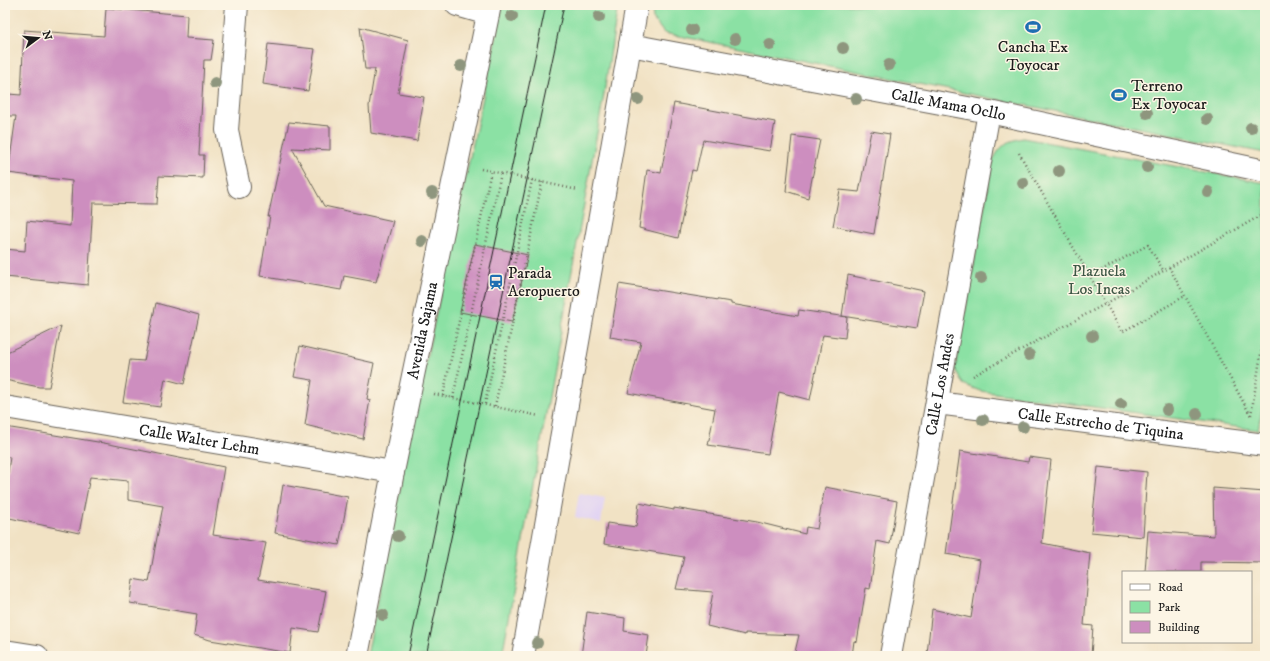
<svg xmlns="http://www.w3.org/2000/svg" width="1270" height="661" font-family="'IM FELL DW Pica',serif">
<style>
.built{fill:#e2d4f3}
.green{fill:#8be1a4;stroke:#547e60}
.building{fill:#cd8ebf}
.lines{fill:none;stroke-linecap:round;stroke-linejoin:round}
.minor-casing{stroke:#676157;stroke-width:24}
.path{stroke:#676157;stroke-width:2.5;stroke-dasharray:1 3;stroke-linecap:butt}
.minor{stroke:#fff;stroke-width:22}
.tram{stroke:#1c1c1c;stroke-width:1}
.tree{fill:#8e967e}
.labels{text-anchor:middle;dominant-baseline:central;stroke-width:3;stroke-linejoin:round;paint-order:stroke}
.poi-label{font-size:16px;fill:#1c1c1c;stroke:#fcf5e5;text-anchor:start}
.street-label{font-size:16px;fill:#1c1c1c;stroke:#fcf5e5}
.park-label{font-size:16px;fill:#3d5745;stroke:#fcf5e5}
</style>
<rect width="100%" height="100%" fill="#fcf5e5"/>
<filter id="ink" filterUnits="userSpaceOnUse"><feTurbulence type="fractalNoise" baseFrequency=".025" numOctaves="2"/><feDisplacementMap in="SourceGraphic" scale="8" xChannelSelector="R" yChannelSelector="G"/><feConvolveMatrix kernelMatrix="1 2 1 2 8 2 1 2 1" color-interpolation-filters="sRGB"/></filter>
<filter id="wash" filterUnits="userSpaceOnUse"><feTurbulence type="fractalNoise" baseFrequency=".012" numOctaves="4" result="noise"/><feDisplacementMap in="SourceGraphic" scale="16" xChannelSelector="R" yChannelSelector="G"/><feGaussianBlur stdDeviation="0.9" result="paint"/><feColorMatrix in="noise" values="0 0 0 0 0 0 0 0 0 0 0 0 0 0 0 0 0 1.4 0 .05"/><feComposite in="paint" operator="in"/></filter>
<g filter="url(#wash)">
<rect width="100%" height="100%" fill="#f1e2c4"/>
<!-- built -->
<path class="built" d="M579,493L605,498L601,523L575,517Z"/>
<!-- green -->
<path class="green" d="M503,5H618L603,100L502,656H367L417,402Z
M652,5H1265V153L664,33L653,19Z
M1023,138L1265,183V393L1258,430L980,391L963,384L955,369L993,160C1002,144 1006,142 1023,138Z"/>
<g id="blocks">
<!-- building -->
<path class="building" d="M106,8L187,15L186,38L214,40L211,60H204L199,155H204L203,178L159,176L157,204L93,203L88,285L5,277V249L25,251L27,221L70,226L72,181L8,173L16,116H8V94L21,95L24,30L104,36Z
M360,27L408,40L398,93L424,97L417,141L371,133L369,106L375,69H365Z
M268,44L315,49L308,91L263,84Z
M674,103L775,122L770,151L703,140L696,171L692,170L678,238L639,228L647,170L661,173Z
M289,122L330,126V150L292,148L324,206L393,221L376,282L344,276L341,290L260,276L270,216L268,217Z
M871,131L890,134L874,234L833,226L840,190L859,192Z
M792,136L820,140L808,198L786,191Z
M475,244L528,255L512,322L460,312Z
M848,275L924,291L917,328L842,316Z
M619,284L731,302V304L798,316L799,310L847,317L845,338L823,335L810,400L779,392L768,454L708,445L715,409L628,393L641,342L610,337Z
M156,303L199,315L184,384L165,379L160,407L123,402L130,360L144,361Z
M61,326L49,387H39L5,380V353Z
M300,346L374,363L367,399L370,400L363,439L305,425L312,380L294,377Z
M5,427L104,443L224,467L213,535L266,543L258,580L326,591L318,632L293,628L290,653L210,640L194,635L197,614L130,603L133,579L149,582L155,548L163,506L128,500V481L90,477L79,533L5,517V493L10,457H5Z
M960,451L1028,462L1029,457L1051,460L1042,543L1090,553L1084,625L1093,626L1091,656H938L927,654L932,609L971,618L980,560L946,554Z
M1098,467L1147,472L1143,537L1091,532Z
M283,485L348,497L339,545L275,533Z
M825,487L897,501L890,544L877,541L870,589L866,588L857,642L854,641L852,656H794L799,635L745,633V635L707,626L713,592L676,589L684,557L604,544L607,523L636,527L639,503L674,510V508L757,522L805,534L806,527L817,529Z
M1213,488L1265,492V563L1201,562V572H1145L1148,531L1214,536Z
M587,612L625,618L624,631L649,635L646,656H581Z"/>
</g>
</g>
<g filter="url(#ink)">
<use href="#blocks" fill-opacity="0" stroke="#676157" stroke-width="1"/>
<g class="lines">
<defs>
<g id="minor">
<path d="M237,5L227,130L239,187"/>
<path d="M457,5L488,14"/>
<path id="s1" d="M630,45L989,112L1265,171"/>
<path id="s2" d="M937,403L1265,445"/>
<path id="s3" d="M5,407L393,472"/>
<path d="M5,651L37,656"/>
<path id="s4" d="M357,656L393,472L490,5"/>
<path d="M523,656L637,5"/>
<path id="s5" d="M891,656L989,112"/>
</g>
</defs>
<!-- minor casing -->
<use href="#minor" class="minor-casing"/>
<!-- path -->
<path class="path" d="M1019,153L1122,332L1185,296
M481,169L578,190
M1169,267L1251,416
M1091,276L1148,245L1163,270
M973,376L1107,303L1265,213
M434,394L539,416
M443,396L491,171
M453,398L501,173
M485,404L532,180
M495,406L542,182
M1251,415L1265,329"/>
<!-- minor -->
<use href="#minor" class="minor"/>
<!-- tram -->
<path class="tram" d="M408,656L546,5
M426,656L564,5"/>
</g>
<!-- trees -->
<g class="tree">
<circle cx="512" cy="16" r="6"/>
<circle cx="599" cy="17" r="6"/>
<circle cx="692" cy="30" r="6"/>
<circle cx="735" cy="39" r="6"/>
<circle cx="770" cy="45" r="6"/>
<circle cx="843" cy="48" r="6"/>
<circle cx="889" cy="65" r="6"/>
<circle cx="461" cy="66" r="6"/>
<circle cx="215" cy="83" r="6"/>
<circle cx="638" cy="99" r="6"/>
<circle cx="856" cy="99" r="6"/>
<circle cx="1147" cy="113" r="6"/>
<circle cx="1207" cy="119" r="6"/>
<circle cx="1251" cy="128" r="6"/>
<circle cx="1147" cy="167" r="6"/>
<circle cx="1059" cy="171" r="6"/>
<circle cx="1023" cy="183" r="6"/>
<circle cx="1208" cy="192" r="6"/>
<circle cx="432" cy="193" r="6"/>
<circle cx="422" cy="241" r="6"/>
<circle cx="981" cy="278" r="6"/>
<circle cx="1092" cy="336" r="6"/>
<circle cx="1029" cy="355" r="6"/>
<circle cx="1121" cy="404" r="6"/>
<circle cx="1167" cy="410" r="6"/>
<circle cx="1197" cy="414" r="6"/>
<circle cx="983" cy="420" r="6"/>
<circle cx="1023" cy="427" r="6"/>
<circle cx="398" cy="536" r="6"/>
<circle cx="383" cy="615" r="6"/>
<circle cx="537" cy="643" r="6"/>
</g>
</g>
<!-- icons -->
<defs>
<symbol id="stadium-bare" viewBox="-9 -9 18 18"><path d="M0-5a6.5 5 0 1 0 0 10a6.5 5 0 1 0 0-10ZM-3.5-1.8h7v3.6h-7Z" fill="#1f6fb2" stroke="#fcf5e5" stroke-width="2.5" paint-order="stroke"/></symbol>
<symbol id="station-bare" viewBox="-9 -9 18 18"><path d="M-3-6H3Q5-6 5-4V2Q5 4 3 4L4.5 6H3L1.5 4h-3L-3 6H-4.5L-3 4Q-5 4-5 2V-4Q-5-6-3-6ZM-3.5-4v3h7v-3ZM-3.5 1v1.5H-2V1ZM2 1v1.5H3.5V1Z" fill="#1f6fb2" stroke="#fcf5e5" stroke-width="2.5" paint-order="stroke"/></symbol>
</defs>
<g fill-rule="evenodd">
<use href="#stadium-bare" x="1022" y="16" width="22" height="22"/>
<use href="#stadium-bare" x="1108" y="84" width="22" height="22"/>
<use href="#station-bare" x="485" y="271" width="22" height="22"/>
</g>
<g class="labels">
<!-- poi labels -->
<g class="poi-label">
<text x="1033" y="47" text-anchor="middle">Cancha Ex<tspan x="1033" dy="18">Toyocar</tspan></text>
<text x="1131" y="86">Terreno<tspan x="1131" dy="18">Ex Toyocar</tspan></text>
<text x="508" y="273">Parada<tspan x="508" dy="18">Aeropuerto</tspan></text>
</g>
<!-- street labels -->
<g class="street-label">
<text stroke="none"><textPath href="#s1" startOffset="324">Calle Mama Ocllo</textPath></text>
<text stroke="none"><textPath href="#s4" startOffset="332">Avenida Sajama</textPath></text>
<text stroke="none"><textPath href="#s5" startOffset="276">Calle Los Andes</textPath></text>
<text stroke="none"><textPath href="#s2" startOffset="165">Calle Estrecho de Tiquina</textPath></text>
<text stroke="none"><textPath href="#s3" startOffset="197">Calle Walter Lehm</textPath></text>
</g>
<!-- park labels -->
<g class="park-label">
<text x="1099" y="271">Plazuela<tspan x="1099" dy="18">Los Incas</tspan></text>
</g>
</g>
<!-- margin -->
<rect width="1270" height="661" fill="none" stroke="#fcf5e5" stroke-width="20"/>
<!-- legend -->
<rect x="1122" y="571" width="130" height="72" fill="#fcf5e5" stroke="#a29e95"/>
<rect x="1130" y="584" width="20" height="6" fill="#ffffff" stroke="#a29e95"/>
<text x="1158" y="591" font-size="12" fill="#1c1c1c">Road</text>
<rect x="1130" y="601" width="20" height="12" fill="#8be1a4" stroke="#a29e95"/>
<text x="1158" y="611" font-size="12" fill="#1c1c1c">Park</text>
<rect x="1130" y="621" width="20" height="12" fill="#cd8ebf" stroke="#a29e95"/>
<text x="1158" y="631" font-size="12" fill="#1c1c1c">Building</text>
<!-- north arrow -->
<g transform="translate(38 38) rotate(74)" stroke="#fcf5e5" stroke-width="3" paint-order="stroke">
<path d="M0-3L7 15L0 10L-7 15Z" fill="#1c1c1c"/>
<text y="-6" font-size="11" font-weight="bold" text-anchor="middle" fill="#1c1c1c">N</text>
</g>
</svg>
